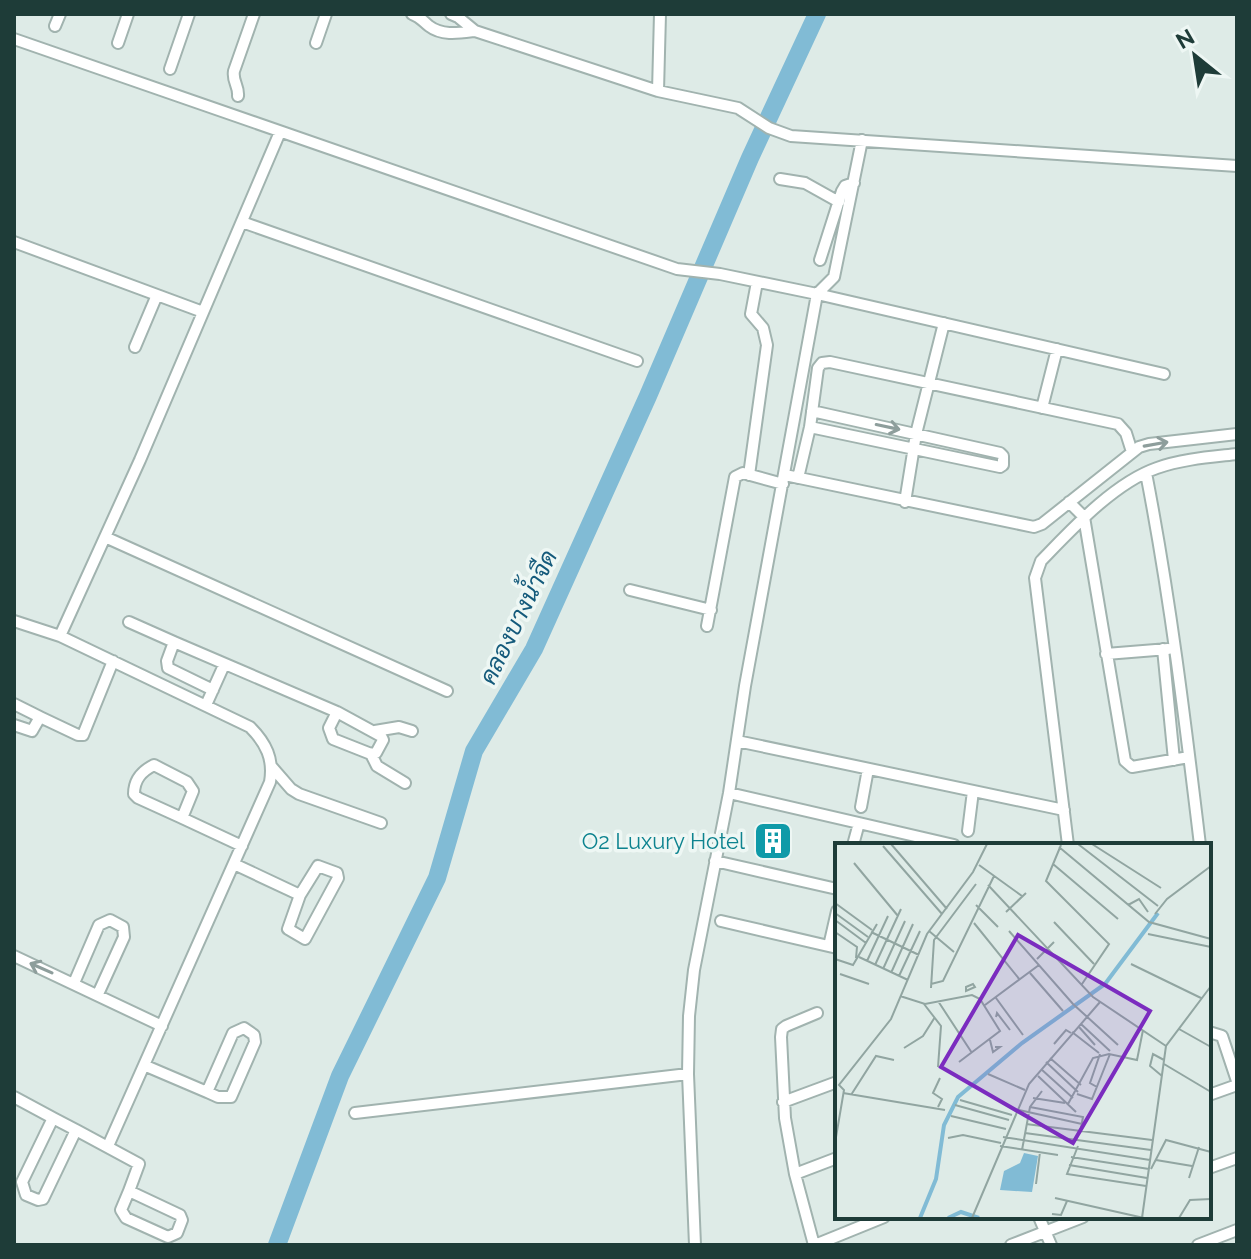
<svg xmlns="http://www.w3.org/2000/svg" width="1251" height="1259" font-family="Raleway,Sarabun,sans-serif">
<style>
.lines{fill:none;stroke-linecap:round;stroke-linejoin:round}
.river{stroke:#81bbd5;stroke-width:18}
.street-casing{stroke:#a1b3af;stroke-width:14}
.street{stroke:#fff;stroke-width:10}
.oneway{stroke:#8e9e9c}
.labels{text-anchor:middle;dominant-baseline:central;stroke-width:7;stroke-linejoin:round;paint-order:stroke}
.culture-label{font-size:22px;fill:#0d838f;stroke:#eef7f4;text-anchor:end}
.water-label{font-size:24px;font-style:italic;fill:#145a7b;stroke:#eef7f4}
.inset-river{fill:none;stroke:#81bbd5;stroke-width:4}
.inset-road{fill:none;stroke:#91a5a1;stroke-width:2}
.view{fill:#7b2cbf;fill-opacity:0.15;stroke:#7b2cbf;stroke-width:4}
.inset-edge{fill:none;stroke:#1e3c38;stroke-width:4}
</style>
<rect width="100%" height="100%" fill="#deebe7"/>
<g class="lines">
<!-- river -->
<path class="river" d="M277,1245L340,1076L437,878L474,751L534,649L648,396L750,158L817,14"/>
<defs>
<path id="street" d="M412,14C420,17 422,20 429,26C442,36 459,33 475,31
M451,14L458,17L475,31L658,91L738,108L769,128L791,136L1237,166
M55,26L60,14
M14,39L677,269L720,274L817,294L1164,374
M118,43L128,14
M316,43L326,14
M170,69L189,14
M658,91L660,14
M238,96C239,86 232,81 234,71L254,14
M780,179L805,183L839,202
M242,222L637,361
M14,242L203,312
M820,260L842,191L845,186L854,183
M135,347L157,295
M1042,408L1057,349
M810,427L1000,467L1003,465V456L1000,453L812,411
M1146,473C1170,596 1185,720 1200,845
M749,475L767,345L763,328L751,314L757,282
M785,475L1034,527L1042,524L1139,447L1149,444L1237,434
M798,478L810,427L818,368L822,363L830,362L1118,424L1126,433L1132,452
M905,502L916,434L944,323
M1069,502L1084,517L1125,761L1132,767L1189,757
M105,537L447,691
M630,590L711,610
M14,621L60,636L250,727C266,743 274,759 270,782L108,1146
M129,622L174,642
M707,626L735,477L743,473L783,484
M60,636L140,460L280,132
M1163,649L1174,760
M1106,654L1168,649
M213,690L168,668L167,661L174,642L337,712
M14,704L40,717L32,731L14,725
M206,705L224,665
M40,717L78,735H83L113,661
M375,731L399,727L412,731
M737,741L1064,810
M371,754L376,753L383,740L381,736L337,712L329,728L333,739L371,754L377,766L405,783
M154,765L187,782L193,791L182,818L138,798L134,794C134,779 142,771 154,765Z
M271,766L291,789L299,794L381,823
M729,793L954,845
M861,807L868,769
M182,818L242,846
M968,831L973,791
M853,845L859,823
M1068,845L1035,578L1041,561C1072,529 1114,483 1157,468C1182,459 1211,457 1237,454
M715,861L837,889
M234,864L300,895L288,929L305,939L338,878L337,873L318,866L300,895
M721,921L837,948
M829,946L837,911
M14,956L162,1026
M74,983L99,925L110,920L123,927L124,937L98,994
M244,1028L254,1035L255,1042L231,1097H218L207,1092L233,1033Z
M1209,1032L1222,1036L1237,1081
M146,1066L207,1092
M1209,1095L1237,1085
M14,1097L53,1118
M783,1102L837,1082
M355,1113L688,1074
M53,1118L76,1130L43,1199L38,1200L26,1195L22,1182Z
M76,1130L139,1164L129,1191
M1209,1168L1237,1158
M795,1174L837,1158
M129,1191L180,1215L182,1220L177,1233L168,1237L126,1218L121,1210Z
M1039,1217L1051,1245
M695,1245L688,1074L689,1016L694,970L729,793L745,686L817,294L834,277L862,140
M814,1245L795,1174L785,1118L781,1037L782,1029L786,1026L817,1013
M815,1245L884,1217
M1011,1245L1083,1217
M1198,1245L1237,1230"/>
</defs>
<!-- street casing -->
<use href="#street" class="street-casing"/>
<!-- street -->
<use href="#street" class="street"/>
</g>
<!-- one-way arrows -->
<defs><path id="oneway-shaft" d="M-6 0H5M1.5-3L5.5 0L1.5 3" fill="none" stroke-width="1.6" stroke-linecap="round" stroke-linejoin="round" transform="scale(2)"/></defs>
<g class="oneway">
<use href="#oneway-shaft" transform="translate(888 427) rotate(12)"/>
<use href="#oneway-shaft" transform="translate(1156 444) rotate(-10)"/>
<use href="#oneway-shaft" transform="translate(41 968) rotate(-156)"/>
</g>
<!-- icons -->
<defs>
<symbol id="building-square" viewBox="-11 -11 22 22"><rect x="-9" y="-9" width="18" height="18" rx="4" fill="#0f9aa8" stroke="#eef7f4"/><path d="M-4-6H4V6H1V3H-1V6H-4ZM-2.5-4.3h1.7v1.8h-1.7ZM.8-4.3h1.7v1.8H.8ZM-2.5-1h1.7V.8h-1.7ZM.8-1h1.7V.8H.8Z" fill="#fff"/></symbol>
</defs>
<g fill-rule="evenodd">
<use href="#building-square" x="751" y="819" width="44" height="44"/>
</g>
<g class="labels">
<!-- culture labels -->
<g class="culture-label">
<text x="745" y="841">O2 Luxury Hotel</text>
</g>
<!-- water labels -->
<g class="water-label">
<text transform="translate(518 617) rotate(-64)">คลองบางน้ำจืด</text>
</g>
</g>
<!-- overview -->
<g transform="translate(835 843)">
<rect width="376" height="376" fill="#deebe7"/>
<path d="M189,310L203,313L197,349L165,347L169,328L185,320Z" fill="#81bbd5"/>
<path class="inset-river" d="M85,375L101,336L109,282L123,254L187,200L270,141L323,70M113,375L126,369L144,375"/>
<path class="inset-road" d="M56,1L112,66M243,1L323,63M257,1L326,45M226,2L211,38L274,101L247,141M48,3L107,71M224,4L314,79L376,96M19,20L63,73M218,21L283,76M144,22L187,53M153,42L258,154L331,203M0,60L37,87M141,62L163,84M293,62L304,56L313,69M171,69L191,50M0,70L33,94M320,71L332,56L376,23M0,77L31,100M219,79L259,121M139,80L185,137M94,88L119,109M174,88L238,161L283,202M0,89L22,104L21,115M36,89L84,112M313,91L376,104M24,114L73,137M0,116L18,122L42,81M202,116L219,99M32,118L53,73M296,121L366,155M40,122L66,66M48,126L70,78M56,130L78,81M195,130L228,168M5,131L34,141M64,133L85,88M96,141L108,138L159,33M138,141L140,144L131,148V144ZM96,145L99,97L141,41M65,153L90,161L137,152L145,156L165,188L124,219M161,155L188,192M103,158L137,210M89,161L106,183L103,224M150,162L204,122M161,174L162,170L175,187M246,181L275,208M244,184L260,202M344,186L376,204M237,189L264,210M155,197L158,209L165,204H160M219,201L231,187L236,190M69,205L88,193L100,174M215,215L246,242M211,219L243,249M329,221L376,249M206,226L238,255M153,231L190,247M203,233L241,269M327,233L315,223L318,211L329,217M262,244L255,240L265,211M8,250L110,267M242,251L257,256L275,211M16,252L41,213L59,217M198,255L230,260M125,257L177,272M233,261L258,215L274,211L302,217L308,187M120,262L174,277M103,264L107,256L98,250L105,235M195,264L248,274L245,290M184,267L247,281M116,273L171,286M191,281L317,297M190,290L316,307M168,294L315,317M113,295L128,292L166,300M0,300L9,247L4,242L56,176L92,91L138,29L152,1M165,303L223,312M243,303L232,331L311,343M187,307L195,264L207,248M236,314L314,326M321,317L357,323M234,322L312,335M316,326L331,297L376,309M354,335L364,304M201,341L205,309M220,355L309,375M217,371L226,372L232,358M137,375L194,241L265,159M307,375L331,203L376,143M344,375L355,357L376,356"/>
<path class="view" d="M183,92L315,168L238,300L106,224Z"/>
<rect width="376" height="376" class="inset-edge"/>
</g>
<!-- border -->
<rect width="1251" height="1259" fill="none" stroke="#1e3c38" stroke-width="32"/>
<!-- north arrow -->
<g transform="translate(1195 56) rotate(330)" stroke="#eef7f4" stroke-width="6" paint-order="stroke">
<path d="M0-6L14 30L0 20L-14 30Z" fill="#1e3c38"/>
<text y="-12" font-size="22" font-weight="bold" text-anchor="middle" fill="#1e3c38">N</text>
</g>
</svg>
